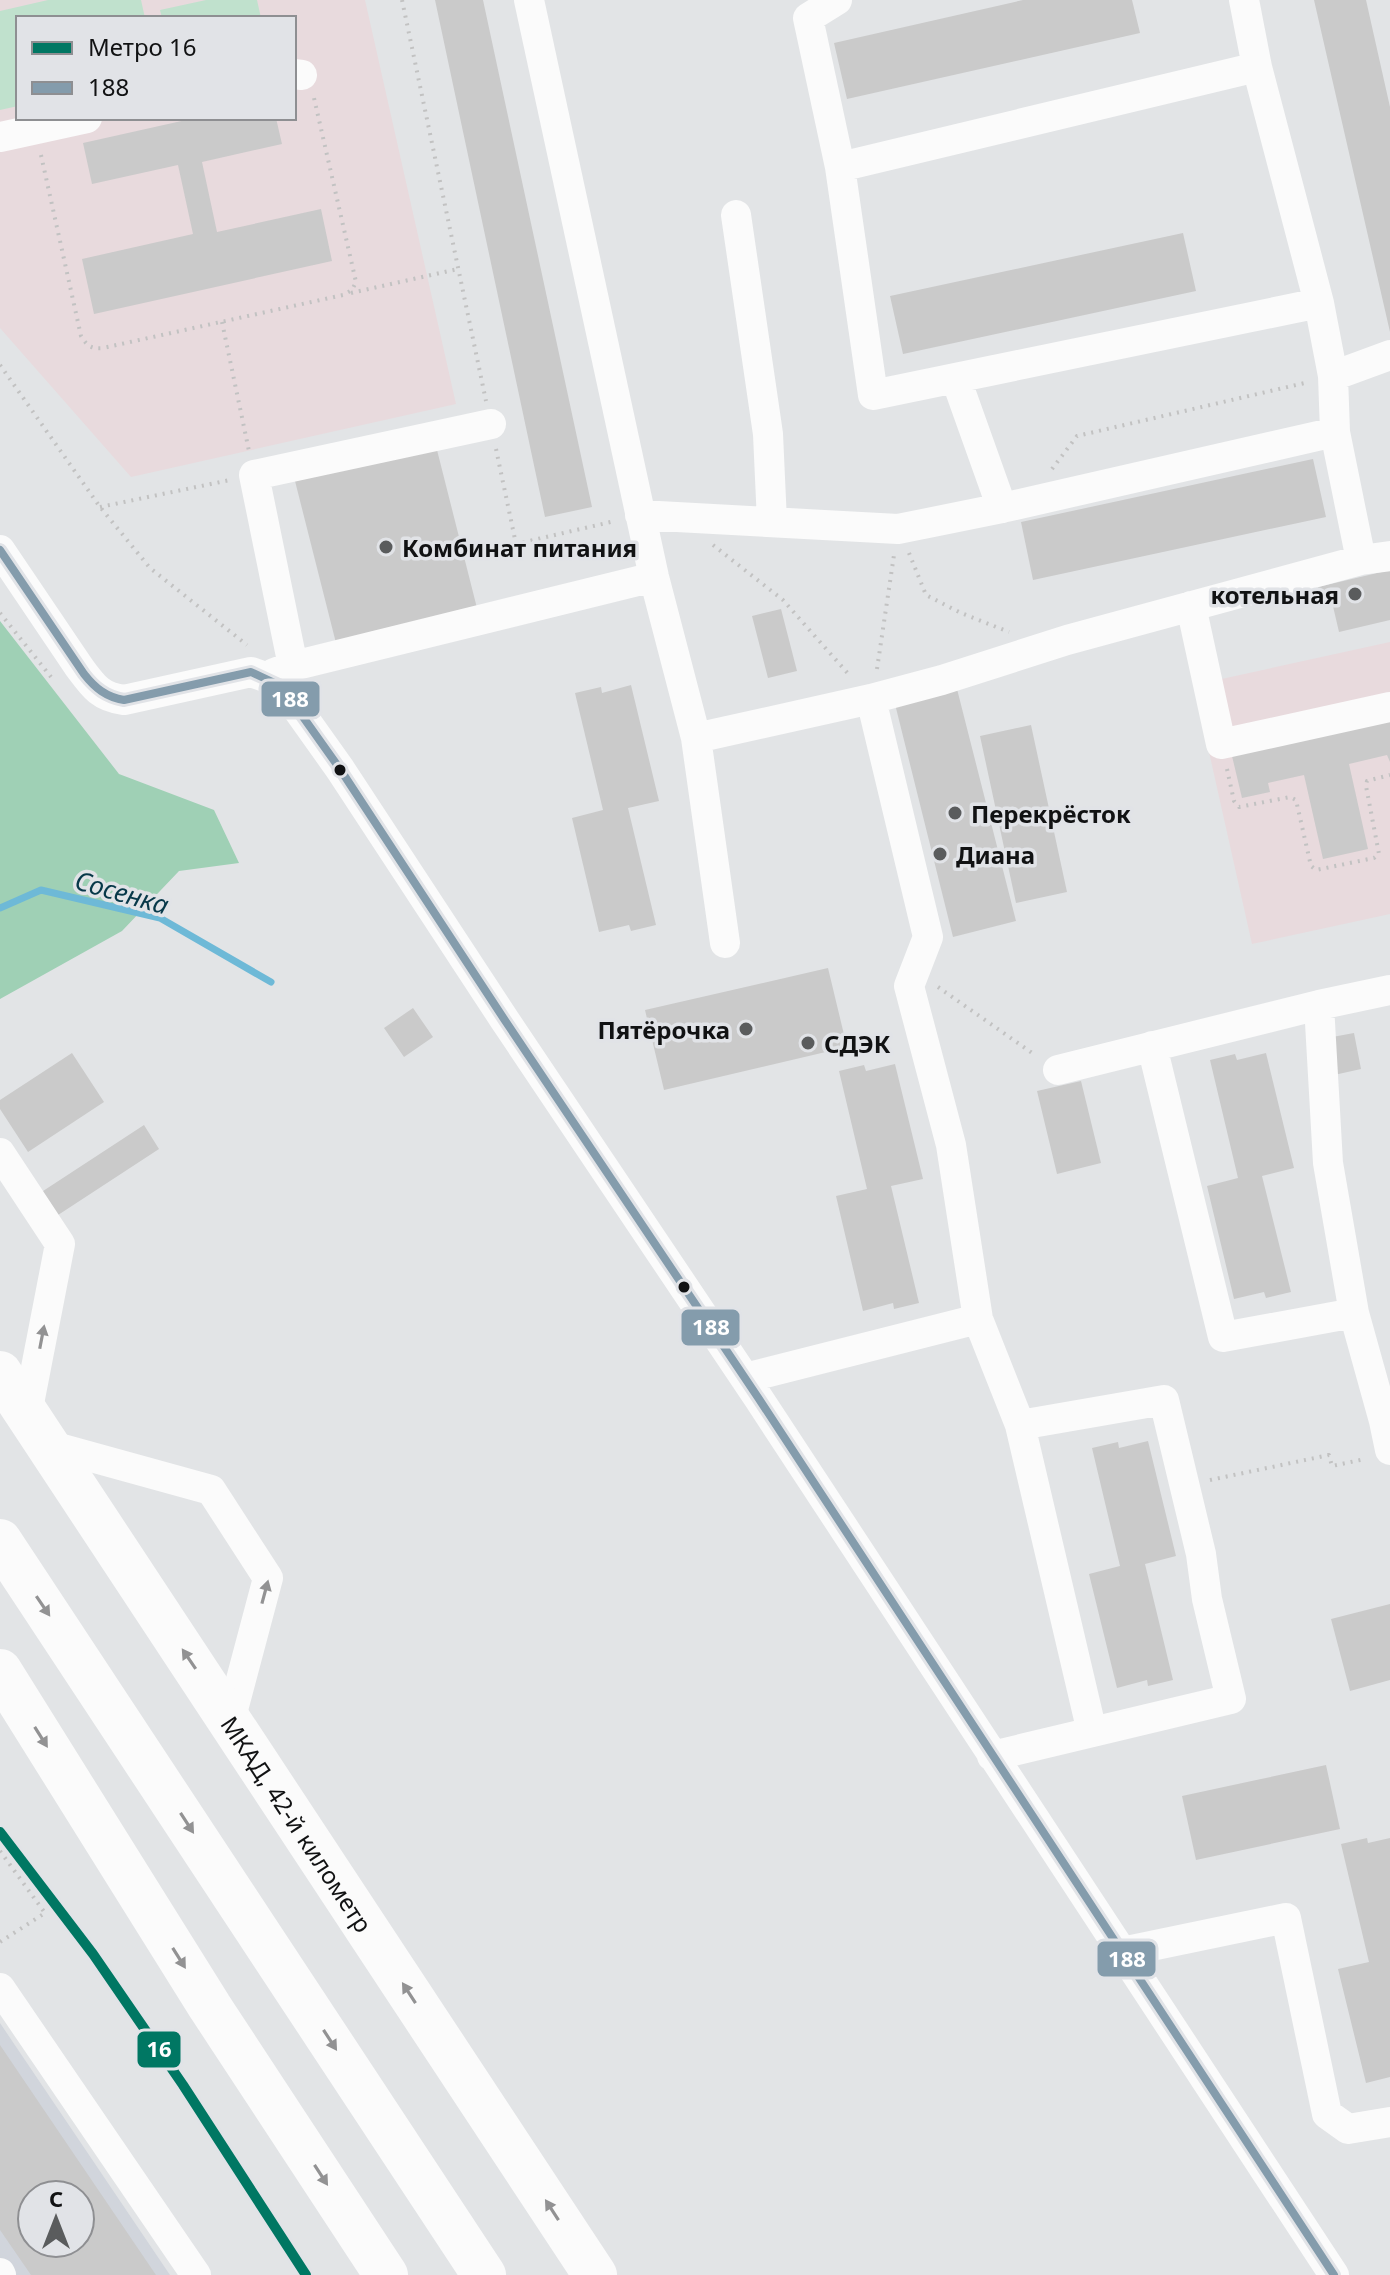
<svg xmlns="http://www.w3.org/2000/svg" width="1390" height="2275" font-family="'Noto Sans',sans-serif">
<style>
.built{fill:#d1d5dc;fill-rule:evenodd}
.education{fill:#e8dadd;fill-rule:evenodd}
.green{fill:#c0e1cd}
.forest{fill:#9fd0b5}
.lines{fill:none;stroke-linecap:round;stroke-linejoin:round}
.stream{stroke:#6eb9d7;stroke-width:7}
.building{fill:#cacaca;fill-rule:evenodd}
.path{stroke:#c2c2c2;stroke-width:4;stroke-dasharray:2 6;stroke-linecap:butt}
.minor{stroke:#fbfbfb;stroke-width:30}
.highway{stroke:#fbfbfb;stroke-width:44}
.bus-1-casing{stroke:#e1e3e7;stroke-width:14}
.bus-1{stroke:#849cac;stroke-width:8}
.metro-1-casing{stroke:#e1e3e7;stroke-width:16}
.metro-1{stroke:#007763;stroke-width:10}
.oneway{fill:#929293}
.poi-dot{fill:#5a5c5d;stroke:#e1e3e7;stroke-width:3}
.bus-dot{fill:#111213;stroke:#e1e3e7;stroke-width:3}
.labels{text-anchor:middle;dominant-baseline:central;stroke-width:7;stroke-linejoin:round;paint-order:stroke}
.poi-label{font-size:24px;font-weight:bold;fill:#111213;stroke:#e1e3e7;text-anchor:start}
.street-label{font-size:24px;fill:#111213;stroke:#e1e3e7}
.water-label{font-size:26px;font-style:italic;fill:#073849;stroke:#e1e3e7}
.line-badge{stroke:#e1e3e7;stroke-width:3}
.badge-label{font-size:22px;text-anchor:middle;font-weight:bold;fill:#fff}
</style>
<rect width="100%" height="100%" fill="#e2e4e6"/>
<!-- built -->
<path class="built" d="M0,2023L170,2275H0ZM32,2195H80V2243H32Z"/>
<!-- education -->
<path class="education" d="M0,0H365L456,404L131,477L0,328ZM18,18H294V118H18Z
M1390,642V914L1252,944L1194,685Z"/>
<!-- green -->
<path class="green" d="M48,0H141L145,18H18V106L0,110V11Z
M206,0H257L261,18H162L160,10Z"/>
<!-- forest -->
<path class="forest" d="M0,621L119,774L214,810L239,863L179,871L122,931L0,999Z"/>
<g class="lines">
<!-- stream -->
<path class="stream" d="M0,908L41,890L160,918L271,982"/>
</g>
<!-- building -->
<path class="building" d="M435,0H483L592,507L545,517Z
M1023,0H1132L1140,33L847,99L834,43Z
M1314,0H1366L1390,107V332Z
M195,118H276L282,144L202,162L217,232L321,209L332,261L94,314L82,259L193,234L178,165L92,184L83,143Z
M1183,233L1196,291L903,354L890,296Z
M436,446L478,612L337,647L295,481Z
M1313,459L1326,517L1033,580L1021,522Z
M1390,570V620L1339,632L1332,602L1322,604L1318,587Z
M781,609L797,671L768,678L752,616Z
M631,685L659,801L628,808L656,925L631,931L629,925L599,932L572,818L603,810L575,693L601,687L602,693Z
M957,689L1016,921L953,937L895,704Z
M1390,721V762L1387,755L1349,764L1368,849L1323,859L1304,775L1268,783L1270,792L1242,798L1232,756Z
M1031,725L1067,892L1016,903L980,736Z
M828,968L847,1047L664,1090L645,1010Z
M413,1008L433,1037L404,1057L384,1028Z
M1354,1033L1361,1069L1334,1075L1327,1038Z
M72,1053L104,1102L28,1152L0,1109V1100Z
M1266,1053L1294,1168L1262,1176L1291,1292L1266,1298L1264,1292L1234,1299L1207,1186L1238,1178L1210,1060L1235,1054L1237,1060Z
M895,1064L923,1179L891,1186L919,1303L894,1309L893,1303L863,1311L836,1196L867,1189L839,1071L864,1065L866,1071Z
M1081,1081L1101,1163L1057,1174L1037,1091Z
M144,1125L159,1149L55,1217L40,1193Z
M1148,1441L1176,1556L1145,1564L1173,1680L1148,1686L1147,1680L1117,1688L1089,1574L1120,1566L1092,1448L1118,1442L1119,1448Z
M1390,1604V1680L1350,1691L1331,1619Z
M1326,1765L1340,1829L1196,1860L1182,1796Z
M1367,1838L1368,1843L1390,1838V2077L1366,2083L1338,1969L1369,1962L1341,1844Z
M0,2045L42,2107L156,2275H31L0,2230ZM32,2195H80V2243H32Z"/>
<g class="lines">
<!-- path -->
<path class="path" d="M402,0L486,401
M41,155L81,336C87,346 91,349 103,348L343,295L352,290L356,282L314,98
M351,293L458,269
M222,322L249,451
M0,365L100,507L150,568L247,645
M496,449L516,544L615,521
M1052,469L1077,436L1309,382
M100,507L230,480
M713,545L783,600L851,677
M909,553L926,595L961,613L1009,632
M0,613L51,677
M877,669L894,555
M1227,769L1234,801L1239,807L1290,797L1296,800L1311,866L1316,870L1374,858L1379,854L1366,786L1367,781L1390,775
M938,987L1035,1055
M1210,1480L1329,1455L1332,1466L1365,1459
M0,1851L45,1913L0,1942"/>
<!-- minor -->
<path class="minor" d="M529,0L654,577L696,738L725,943
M837,0L808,18L840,167L873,395L1319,303L1257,67L1244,0
M294,74L302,75
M0,137L87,118
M840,167L1257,67
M736,215L768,434L772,522
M1319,303L1333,376L1335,432L1361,560
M1333,376L1390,355
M956,379L1002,508
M640,515L898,529L1002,508L1335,432
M0,550L79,667C93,686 100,697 124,700L251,672L265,677L281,686L340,769L504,1019L759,1399L1334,2275
M1191,606L1221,744L1390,707
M293,666L254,475L491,424
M274,673L293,666L654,577
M871,699L928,937L909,986L951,1145L978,1319
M696,738L871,699L942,680L1067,640L1361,560L1390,556
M1319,1005L1328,1163L1354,1313L1384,1421
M1152,1046L1223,1337L1354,1313
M1058,1070L1319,1005L1390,990
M0,1153L60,1244L27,1414
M745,1378L978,1319L1020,1425L1092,1732
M1390,1420L1384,1421L1390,1450
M48,1445L211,1490L268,1578L230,1721
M992,1756L1231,1699L1207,1599L1201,1554L1164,1400L1020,1425
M1122,1952L1286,1918L1327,2114L1348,2129L1390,2122
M0,1988L196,2275
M0,2273L1,2275"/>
<!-- highway -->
<g class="highway">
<path id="s1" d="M0,1373L595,2275"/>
<path d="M0,1541L484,2275"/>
<path d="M0,1671L210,2007L386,2275"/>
</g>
<defs>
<path id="bus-1" d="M0,550L84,674C95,688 106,697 124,700L251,672L281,686L340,769L504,1019L759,1399L1334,2275"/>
</defs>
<!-- bus-1 casing -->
<use href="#bus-1" class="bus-1-casing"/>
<!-- bus-1 -->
<use href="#bus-1" class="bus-1"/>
<defs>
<path id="metro-1" d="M0,1832L93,1954L183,2085L306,2275"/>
</defs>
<!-- metro-1 casing -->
<use href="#metro-1" class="metro-1-casing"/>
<!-- metro-1 -->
<use href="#metro-1" class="metro-1"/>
</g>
<!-- one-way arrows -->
<defs><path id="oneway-solid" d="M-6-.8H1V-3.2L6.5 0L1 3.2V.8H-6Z" transform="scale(2)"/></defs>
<g class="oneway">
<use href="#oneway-solid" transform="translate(42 1337) rotate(-79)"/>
<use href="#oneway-solid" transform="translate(265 1592) rotate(-75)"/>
<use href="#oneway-solid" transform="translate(43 1606) rotate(56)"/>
<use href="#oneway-solid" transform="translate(189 1659) rotate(-124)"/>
<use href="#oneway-solid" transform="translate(41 1737) rotate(58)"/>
<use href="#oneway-solid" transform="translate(187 1823) rotate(57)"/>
<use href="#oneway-solid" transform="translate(179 1958) rotate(58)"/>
<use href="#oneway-solid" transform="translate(409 1993) rotate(-123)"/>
<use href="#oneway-solid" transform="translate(330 2040) rotate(57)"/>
<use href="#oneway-solid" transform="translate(321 2175) rotate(57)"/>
<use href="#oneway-solid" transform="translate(552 2210) rotate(-123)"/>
</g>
<!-- markers -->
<g class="poi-dot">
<circle cx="386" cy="547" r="8"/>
<circle cx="1355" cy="594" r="8"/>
<circle cx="955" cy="813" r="8"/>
<circle cx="940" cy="854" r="8"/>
<circle cx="746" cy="1029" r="8"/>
<circle cx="808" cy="1043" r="8"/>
</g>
<g class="bus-dot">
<circle cx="340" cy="770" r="7"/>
<circle cx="684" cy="1287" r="7"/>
</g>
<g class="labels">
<!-- poi labels -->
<g class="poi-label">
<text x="402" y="547">Комбинат питания</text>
<text x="1339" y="594" text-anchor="end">котельная</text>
<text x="971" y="813">Перекрёсток</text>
<text x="956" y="854">Диана</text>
<text x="730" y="1029" text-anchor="end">Пятёрочка</text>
<text x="824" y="1043">СДЭК</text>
</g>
<!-- street labels -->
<g class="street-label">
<text stroke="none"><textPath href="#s1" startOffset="540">МКАД, 42-й километр</textPath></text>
</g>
<!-- water labels -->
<g class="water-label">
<text transform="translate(122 892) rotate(16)">Сосенка</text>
</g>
</g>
<g class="line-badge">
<rect x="260" y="680" width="61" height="38" rx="8" fill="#849cac"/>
<rect x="680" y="1308" width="61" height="39" rx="8" fill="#849cac"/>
<rect x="1096" y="1940" width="61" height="38" rx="8" fill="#849cac"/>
<rect x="136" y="2030" width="46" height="39" rx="8" fill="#007763"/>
</g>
<g class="badge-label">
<text x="290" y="707">188</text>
<text x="711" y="1335">188</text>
<text x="1127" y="1967">188</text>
<text x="159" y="2057">16</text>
</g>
<!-- legend -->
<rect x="16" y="16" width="280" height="104" fill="#e1e3e7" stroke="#8e8f92" stroke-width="2"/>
<rect x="32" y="42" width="40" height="12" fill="#007763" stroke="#8e8f92" stroke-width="2"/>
<text x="88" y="56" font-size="24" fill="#111213">Метро 16</text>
<rect x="32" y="82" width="40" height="12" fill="#849cac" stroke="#8e8f92" stroke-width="2"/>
<text x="88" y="96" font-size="24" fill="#111213">188</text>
<!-- north arrow -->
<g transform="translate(56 2219)"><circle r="38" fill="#e1e3e7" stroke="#8e8f92" stroke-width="2"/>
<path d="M0-6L14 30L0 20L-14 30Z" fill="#5a5c5d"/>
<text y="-12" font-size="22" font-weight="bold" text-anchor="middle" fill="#111213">С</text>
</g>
</svg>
